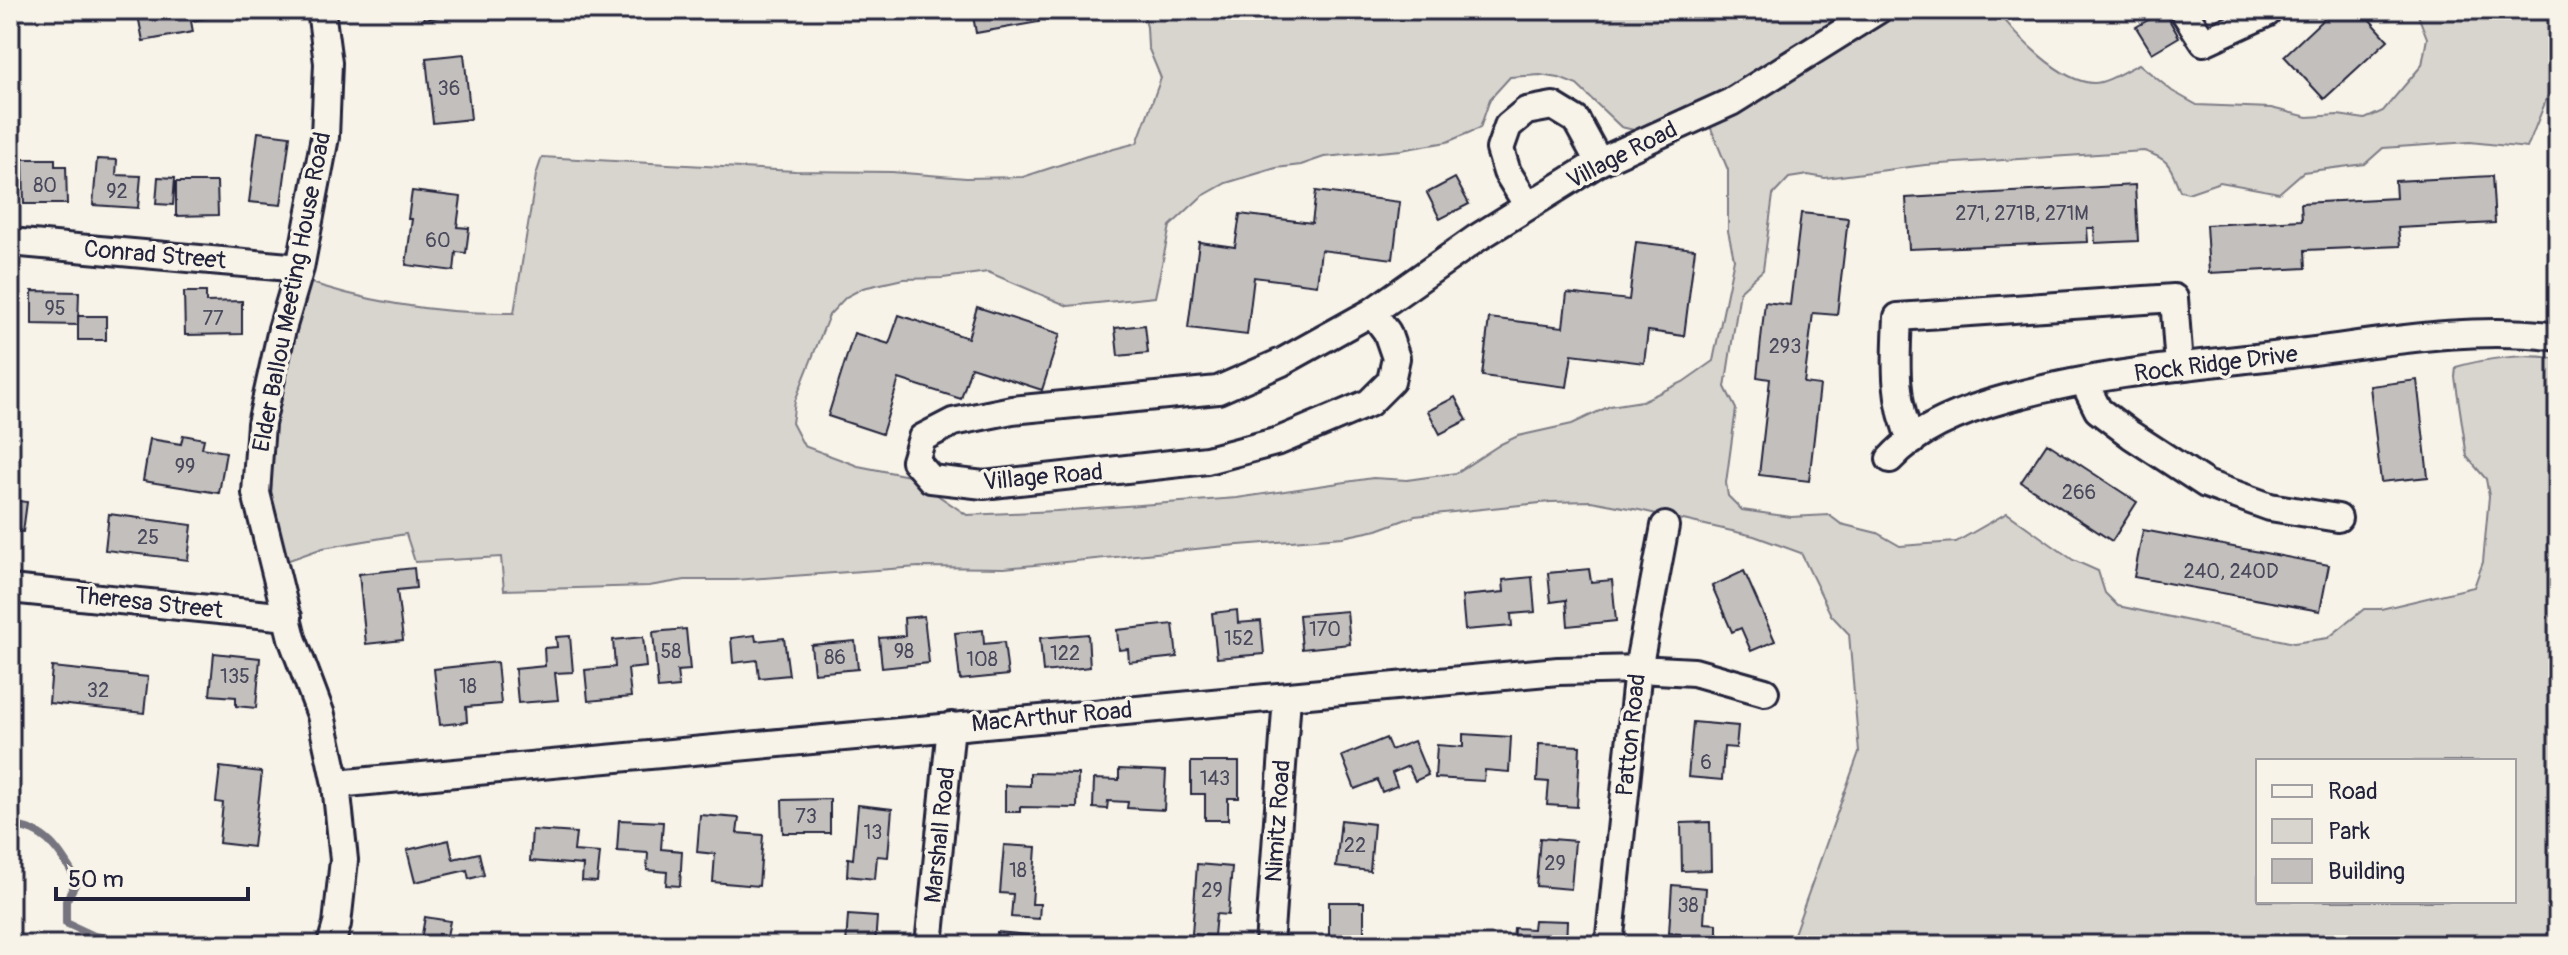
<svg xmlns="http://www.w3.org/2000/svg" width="2568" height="955" font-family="Pangolin,sans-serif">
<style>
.green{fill:#d8d5cf;stroke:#7d7c85;stroke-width:2;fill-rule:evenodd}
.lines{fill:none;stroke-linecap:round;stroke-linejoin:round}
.stream{stroke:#76747f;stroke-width:8}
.building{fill:#c2bfbd;stroke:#22223b;stroke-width:2}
.minor-casing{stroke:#22223b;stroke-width:32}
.minor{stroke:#f7f3e8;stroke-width:26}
.labels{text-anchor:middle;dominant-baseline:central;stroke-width:7;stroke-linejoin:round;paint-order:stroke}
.number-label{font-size:20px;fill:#4a495c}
.street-label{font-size:24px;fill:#22223b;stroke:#f7f3e8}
</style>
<rect width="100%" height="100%" fill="#f7f3e8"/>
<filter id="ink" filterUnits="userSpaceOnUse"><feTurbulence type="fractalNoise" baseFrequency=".0125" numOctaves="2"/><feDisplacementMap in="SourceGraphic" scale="16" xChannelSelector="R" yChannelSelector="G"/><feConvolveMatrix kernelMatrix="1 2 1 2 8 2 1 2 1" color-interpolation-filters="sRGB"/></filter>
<g filter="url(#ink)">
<!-- green -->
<path class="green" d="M1142,10H1997C2015,35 2061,83 2094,83C2107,83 2126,70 2139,64L2172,91L2197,105L2271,108L2308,117L2338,115L2365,119L2383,111L2422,65L2427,38L2416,10H2558V70L2527,148L2470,142L2383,148L2365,164L2303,172L2279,193L2220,182L2188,193L2180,191C2170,166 2171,160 2144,151L1925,165L1825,178L1808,175L1789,178L1773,195L1763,270L1740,291L1725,387L1736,409L1726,483L1728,496L1742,510L1791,517L1829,515L1841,524L1877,533L1900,546L1956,542L2007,513L2073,560L2098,571L2105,593L2118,606L2294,643L2328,638L2364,609H2381L2474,587L2483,562L2489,496L2486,479L2467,457L2455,377L2456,367C2487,358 2526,353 2558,359V945H1790L1859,752L1849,634L1831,615L1801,553L1754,536L1639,510L1591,501L1550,502L1415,516L1377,530L1343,537L1226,546L1004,568L919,567L735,580H685L649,586L504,590L501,557L415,562L406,534L323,548L278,564L258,482L297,278C367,303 439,314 514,313L536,175L542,157L795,171L892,172L966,178L1023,177L1087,156L1137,143L1161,78L1148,47L1147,27ZM1540,75L1559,78L1577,85L1621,127L1634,130L1695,102L1708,121L1728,170V231L1734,259L1713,361L1683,382L1642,401L1610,406L1572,424L1518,436L1501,444L1456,473L1407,480L1373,478L1237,498L1056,511L967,515L909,476L858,466L804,446L792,423L795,401L829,315L846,297L863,288L903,279L943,278L988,272L1068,306L1155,297L1170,226L1201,197L1226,183L1276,168L1301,165L1324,157L1401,150L1447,142L1480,128L1490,99L1510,77ZM2258,761H2514V901H2258Z"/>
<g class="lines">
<!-- stream -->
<path class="stream" d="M10,826C46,827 61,853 77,881L66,901V923L94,936L129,941L134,945"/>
</g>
<!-- building -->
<path class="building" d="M137,10H247L191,21L193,32L143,41Z
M423,10H459L460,14L424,19Z
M972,10H1037L1039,22L976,33Z
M2333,10H2361L2388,40L2324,99L2284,56Z
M2164,11L2179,37L2152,53L2136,27Z
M464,54L471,119L433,123L426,58Z
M258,132L290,136L281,205L249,202Z
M23,159H55V166H66L67,204H24Z
M97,159L117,160L116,175L141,176L138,208L93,205Z
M2492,176L2495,223L2398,228L2400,246L2305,250L2306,268L2209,273L2206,225L2302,220L2301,203L2396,198L2395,181Z
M158,177L175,178L173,205L156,204Z
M1455,178L1469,204L1440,219L1427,193Z
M176,182H217L218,215L176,216Z
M2135,185L2138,241L2095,243L2094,228H2087L2088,242L1909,249L1906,198Z
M412,191L461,197L457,227L469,228L466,253L456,252L454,271L406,265L412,219H408Z
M1316,191L1400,202L1393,259L1321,250L1317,285L1254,277L1247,335L1188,328L1199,242L1235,247L1240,214L1312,223Z
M1801,213L1848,218L1837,315L1813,313L1804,383L1820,385L1809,481L1759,475L1770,379L1757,377L1765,302L1790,305Z
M1636,242L1695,249L1684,336L1648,331L1644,363L1572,354L1567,387L1482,376L1489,318L1563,327L1567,293L1629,300Z
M32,291L79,292L78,325L32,324Z
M184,292H206V302L242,301V334L185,335Z
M977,307L1060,334L1042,390L971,367L961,399L899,379L882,434L828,416L854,333L889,344L899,315L968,338Z
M78,316H106V340H78Z
M1145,325L1148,353L1118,356L1115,328Z
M2417,380L2428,477L2381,482L2370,386Z
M1455,397L1467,420L1440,434L1428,411Z
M183,435L204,439L202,448L226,452L219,493L143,481L150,439L181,444Z
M2047,443L2137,502L2112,541L2021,482Z
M10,500L27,502L23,532L10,531Z
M109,514L192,525L188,560L105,550Z
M2143,530L2329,565L2320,611L2134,577Z
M414,568L416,588L397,590L403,640L366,644L359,574Z
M1589,569L1591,582L1612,580L1616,621L1568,626L1566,600L1551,602L1548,573Z
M1744,571L1775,641L1751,651L1741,628L1732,632L1712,586Z
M1532,577L1535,612L1511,614L1512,626L1465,630L1462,596L1504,592L1503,580Z
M1237,610L1238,623L1261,621L1264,654L1217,658L1212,613Z
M1347,611L1350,644L1302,649L1299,615Z
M924,616L929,663L882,668L879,638L905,636L904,618Z
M1173,624L1177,657L1129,662L1128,649L1119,650L1117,630Z
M686,629L690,670L677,671L679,687L658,689L653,632Z
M983,630L984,644L1004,642L1008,675L960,680L955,633Z
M1088,634L1090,667L1043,672L1040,638Z
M755,635L756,641L784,638L789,675L759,678L757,660L733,663L731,638Z
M570,636L573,672L555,673L558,700L518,703L515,669L545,666L544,648L557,647L556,637Z
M643,637L646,667L628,669L631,697L588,701L585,670L615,667L613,640Z
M855,641L858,669L814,673L811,645Z
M214,653L260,658L256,708L236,706V697L210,695Z
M497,662L501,704L466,707L467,722L440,725L434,669Z
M52,667L148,677L144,713L49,703Z
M1693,722L1738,726L1736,748L1724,747L1722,780L1688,777Z
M1463,734L1511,737L1509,772L1485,770L1484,781L1435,778L1437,745L1463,747Z
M1386,738L1391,750L1414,741L1428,775L1415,781L1408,766L1392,773L1397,786L1382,792L1377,780L1355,789L1342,756Z
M1539,744L1580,746L1577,807L1547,805L1549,782L1537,781Z
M1191,762H1239V798H1228V820H1205V794H1191Z
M220,767L262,772L253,847L219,843L223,803L216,802Z
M1119,769L1166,771L1164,810L1127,808L1128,802L1108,801L1107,809L1093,808L1094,779L1119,780Z
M1030,773L1078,774L1077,808L1020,807V812H1005V785L1030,786Z
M830,799V833H783L782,800Z
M858,805L892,809L888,857L877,856L875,879L847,876L848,858L853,859Z
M700,815L739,818L737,833L763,835L759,886L713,882L715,854L697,852Z
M619,820L663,822L661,849L682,851L680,886L666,885L667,872L647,870L648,853L617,851Z
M1341,820L1374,824L1370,871L1336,867Z
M1710,822L1711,870L1682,871L1681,823Z
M532,830L576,833L574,851L600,853L597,882L582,881L583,865L530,861Z
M1540,838L1575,841L1571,889L1536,886Z
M449,840L453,859L479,853L484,875L469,879L467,870L415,882L407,850Z
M1004,845L1036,847L1032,904H1040L1039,919L1011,917L1013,894L1000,893Z
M1197,864L1232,867L1228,915L1216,914L1214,936L1192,934Z
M1672,885L1706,888L1704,923L1717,924V935H1708L1707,945H1679L1680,934L1669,933Z
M1329,902H1364V945H1329Z
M848,915L877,917L875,945H846Z
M425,917L450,921L447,936L438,934L436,943L450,945H413L414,939L421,940Z
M1534,920L1567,921L1566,945H1513L1514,928L1533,929Z
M997,932L1029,935L1028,945H996Z"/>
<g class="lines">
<defs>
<path id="minor" d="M321,10L328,63L325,137L300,268L282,329L261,424L256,493L292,638L321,715L336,784L344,860L337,924L331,945
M2183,10L2204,42L2267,13L2265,10
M1528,206L1507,172L1500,149L1508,126L1526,111L1553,106L1576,120L1599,162
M10,242L300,268
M1372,312L1387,332L1396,358L1391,381L1369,403L1279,441L1207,460L984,485L931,479L915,461L922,438L953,422L1012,410L1218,390L1282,362Z
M1372,312L1477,238L1599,162L1731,102L1878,10
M2084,382L2098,410L2131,435L2206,484L2270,507L2338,518
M1912,441C1893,402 1896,359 1898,317L2174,298L2179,367
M1890,459C1920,426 1967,409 2008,398C2100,372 2197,365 2291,354C2379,343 2470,325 2558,337
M10,589L288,617
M336,784L1558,671L1638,669L1694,672L1765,692
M929,945L951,726
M1269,945L1287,697
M1609,945L1638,669L1665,526"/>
</defs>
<!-- minor casing -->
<use href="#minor" class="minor-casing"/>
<!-- minor -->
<use href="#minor" class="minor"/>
</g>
</g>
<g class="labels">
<!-- number labels -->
<g class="number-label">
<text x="449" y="88">36</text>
<text x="45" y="185">80</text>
<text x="117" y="191">92</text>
<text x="2022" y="213">271, 271B, 271M</text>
<text x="438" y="240">60</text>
<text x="55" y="308">95</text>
<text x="213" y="318">77</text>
<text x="1785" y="346">293</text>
<text x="185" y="466">99</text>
<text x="2079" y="492">266</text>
<text x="148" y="537">25</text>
<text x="2231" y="571">240, 240D</text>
<text x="1325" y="629">170</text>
<text x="1239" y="638">152</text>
<text x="671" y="651">58</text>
<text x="904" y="651">98</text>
<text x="1065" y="653">122</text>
<text x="835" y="657">86</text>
<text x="982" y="659">108</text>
<text x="235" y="676">135</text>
<text x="468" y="686">18</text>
<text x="98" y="690">32</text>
<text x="1706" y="762">6</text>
<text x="1215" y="778">143</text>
<text x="806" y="816">73</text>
<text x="873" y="832">13</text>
<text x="1355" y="845">22</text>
<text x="1555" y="863">29</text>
<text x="1018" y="870">18</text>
<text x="1212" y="890">29</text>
<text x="1688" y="905">38</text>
</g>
<!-- street labels -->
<g class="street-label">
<text transform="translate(1622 155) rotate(-27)">Village Road</text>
<text transform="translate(155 255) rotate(5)">Conrad Street</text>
<text transform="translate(292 292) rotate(-79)">Elder Ballou Meeting House Road</text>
<text transform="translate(2216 364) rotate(-7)">Rock Ridge Drive</text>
<text transform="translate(1043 477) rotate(-5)">Village Road</text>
<text transform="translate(149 603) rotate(6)">Theresa Street</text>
<text transform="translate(1052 717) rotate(-5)">MacArthur Road</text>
<text transform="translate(1631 735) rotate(-84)">Patton Road</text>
<text transform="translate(1278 821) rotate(-86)">Nimitz Road</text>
<text transform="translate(940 835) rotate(-84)">Marshall Road</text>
</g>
</g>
<!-- margin -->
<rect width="2568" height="955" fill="none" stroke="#f7f3e8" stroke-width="40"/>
<rect x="20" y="20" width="2528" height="915" fill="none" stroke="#22223b" stroke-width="3" filter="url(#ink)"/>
<!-- legend -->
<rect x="2256" y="759" width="260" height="144" fill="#f7f3e8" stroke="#a29fa3" stroke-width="2"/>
<rect x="2272" y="785" width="40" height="12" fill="#f7f3e8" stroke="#a29fa3" stroke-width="2"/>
<text x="2328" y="799" font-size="24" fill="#22223b">Road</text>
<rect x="2272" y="819" width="40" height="24" fill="#d8d5cf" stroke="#a29fa3" stroke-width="2"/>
<text x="2328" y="839" font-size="24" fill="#22223b">Park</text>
<rect x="2272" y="859" width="40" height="24" fill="#c2bfbd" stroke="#a29fa3" stroke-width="2"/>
<text x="2328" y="879" font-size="24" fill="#22223b">Building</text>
<!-- scale -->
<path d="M56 887v12h192v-12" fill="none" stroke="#22223b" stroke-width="4"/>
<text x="68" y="887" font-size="24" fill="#22223b" stroke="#f7f3e8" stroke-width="6" paint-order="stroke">50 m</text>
</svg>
